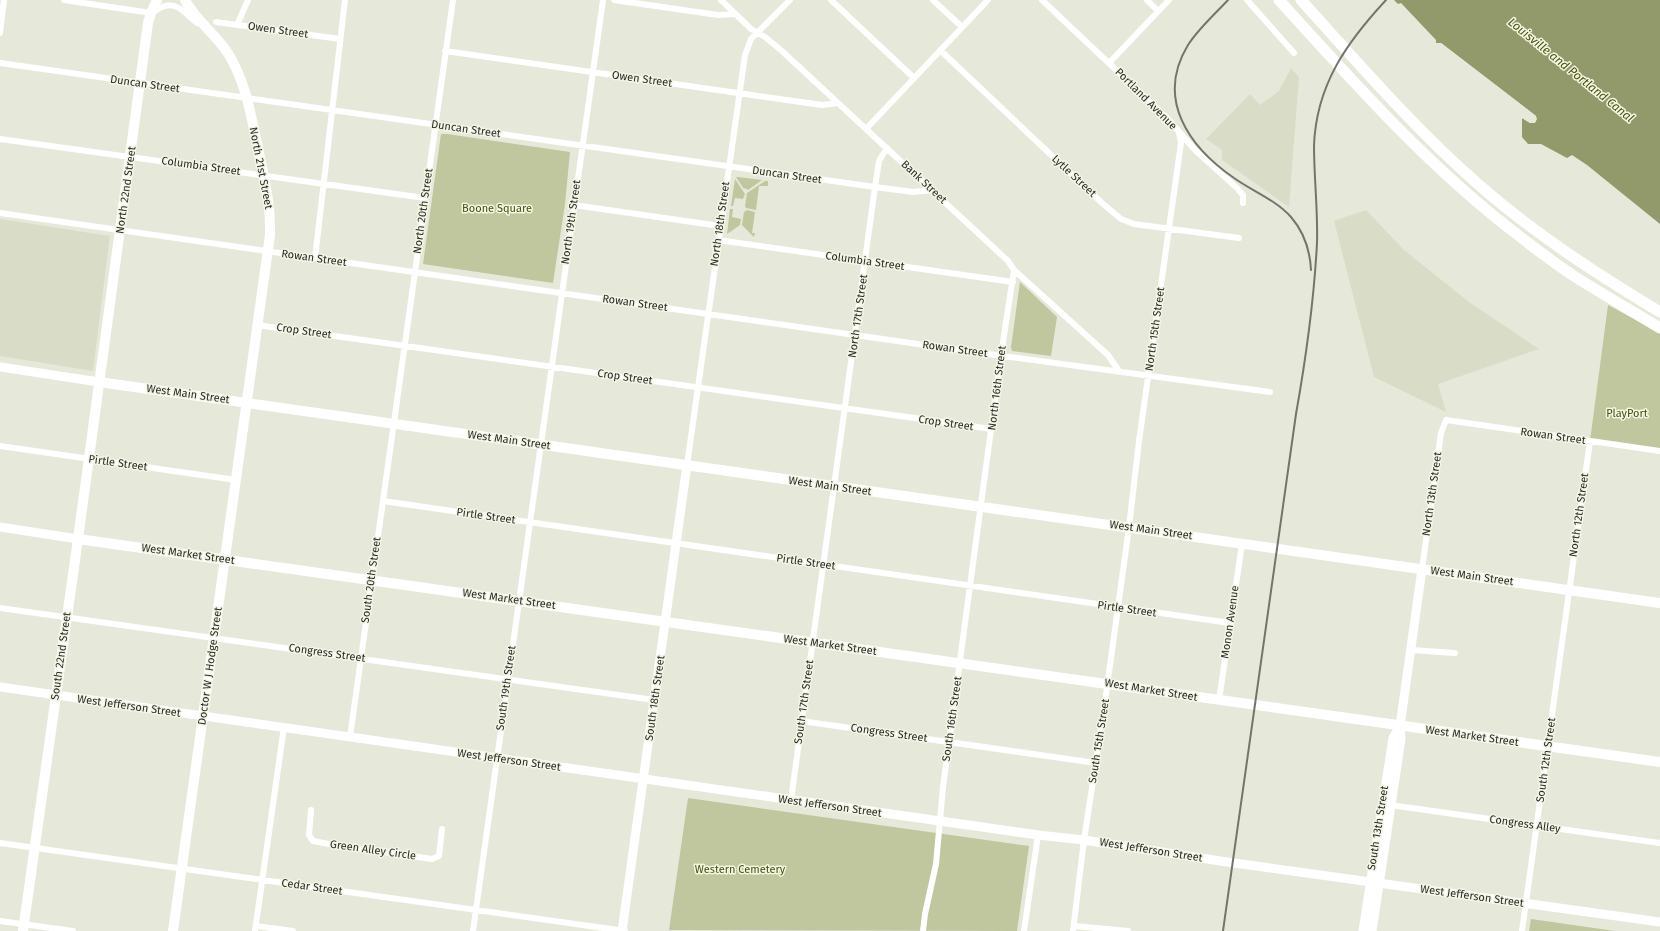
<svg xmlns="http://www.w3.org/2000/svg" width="1660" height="931" font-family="'Fira Sans',sans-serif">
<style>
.built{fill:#d9ddc7}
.green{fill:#c0c69e}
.water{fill:#92996b}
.pier{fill:#e6e9d9}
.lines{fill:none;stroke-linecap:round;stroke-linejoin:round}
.street{stroke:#fff;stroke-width:6}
.secondary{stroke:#fff;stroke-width:9}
.primary{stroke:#fff;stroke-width:10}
.highway{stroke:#fff;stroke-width:11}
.rail{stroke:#73756b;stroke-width:2}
.labels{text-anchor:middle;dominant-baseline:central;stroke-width:3;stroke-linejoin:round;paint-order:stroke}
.street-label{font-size:11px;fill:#2a2b25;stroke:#f3f6e6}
.park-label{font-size:11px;fill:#495000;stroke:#f3f6e6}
.water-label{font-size:12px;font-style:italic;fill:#4b5101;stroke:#f3f6e6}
</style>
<rect width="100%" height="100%" fill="#e6e9d9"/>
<!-- built -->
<path class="built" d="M1291,68L1299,77L1289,207L1222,160V150L1206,139L1250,94L1260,105L1279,91Z
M1366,210L1404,250L1469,302L1539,349L1438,384L1446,412L1374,377L1334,221Z
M0,219L110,236L93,371L0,356Z"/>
<!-- green -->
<path class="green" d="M441,134H447L570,152L565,204L553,283L423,264Z
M736,177H738L762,180L748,190L745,188L744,189Z
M735,179L745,194L743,199L735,198L733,206H731Z
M765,181H768V186H759L756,210L746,208L745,206L747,193Z
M730,209H733L732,217L741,219L740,225L727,234Z
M747,210L755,212L752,233H755L754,237L742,225L744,212Z
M1020,282L1057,317L1051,356L1012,351L1011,347Z
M1608,305L1660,333V451L1590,441Z
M688,798L1029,846L1017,931L669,930Z
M1531,919L1615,931H1529Z"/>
<!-- water -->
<path class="water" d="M1394,0H1660V224L1587,165L1572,155L1567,158L1541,144H1528L1522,137V118L1530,123L1535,122L1536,116L1441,43H1436V40L1401,3L1398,4Z"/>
<!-- pier -->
<path class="pier" d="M1441,43L1536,116L1537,119L1535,123H1530L1522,118L1521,117L1523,116L1531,121L1535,119L1441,45H1436Z"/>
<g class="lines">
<!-- street -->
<path class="street" d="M64,0L151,13C156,11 160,7 165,6C178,2 188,16 197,23
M614,0L718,15L735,14
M721,0L751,29L765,37L782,51L1008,261L1014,270L1108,355L1119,371
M831,0L914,78
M933,0L962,27
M1042,0L1168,119L1195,150L1237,188L1243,195V203
M1147,0L1158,11
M1247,0L1294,53
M216,22L340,39
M237,25L248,0
M0,33L4,0
M940,50L1102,203L1121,219L1134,224L1239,238
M445,51L822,105L838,103
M0,63L875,187L913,192L932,190
M1109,63L1169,0
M866,129L988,0
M0,139L425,198
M574,205L720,226
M0,213L988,354L1270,392
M718,240L1013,282
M315,258L345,0
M257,325L992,429
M0,446L236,480
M687,465L745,55L751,39L790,0
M383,501L1230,623
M1422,569L1441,433L1446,420L1660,451
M0,608L654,700
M1411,650L1455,653
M1219,700L1242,544
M801,721L1096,763
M350,737L453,0
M791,800L875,187L879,161L887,148
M1390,805L1660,843
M311,810L309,835L313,841L329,844L432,859L439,856L442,829
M0,843L625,931
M0,921L73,931
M256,926L293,931
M1074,926L1128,931
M255,931L284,727
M473,931L603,0
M923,931L925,914L936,864L943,787L1001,355L1014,270
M1024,931L1038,835
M1073,931L1084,840L1105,702L1129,527L1139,441L1181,143L1179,132
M1522,931L1590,441"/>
<!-- secondary -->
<path class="secondary" d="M0,367L99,382
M0,527L78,539
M0,687L1038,835L1084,840L1227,862L1660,922
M622,931L687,465
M1363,931L1393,738L1400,726
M1372,931L1401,739L1400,726L1422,569"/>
<!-- primary -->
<path class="primary" d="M99,382L1660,603
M78,539L1660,762
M23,931L78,539L148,23L151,13L157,0
M173,931L270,235C271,204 264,178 258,148C251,116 246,83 229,55C217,35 196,21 185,0"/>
<!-- highway -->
<path class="highway" d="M1279,0C1354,83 1429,167 1518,235C1537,250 1557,265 1577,278C1604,295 1632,311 1660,328
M1301,0C1359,64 1415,129 1479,185C1535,234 1597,274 1660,312"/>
<!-- rail -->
<path class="rail" d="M1228,0C1215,14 1198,29 1188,45C1155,99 1189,147 1234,178C1252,191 1276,200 1291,217C1304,232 1310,250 1311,270
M1223,931L1296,414C1306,358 1314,300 1317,243C1318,210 1314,178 1314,146C1316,85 1347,42 1386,0"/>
</g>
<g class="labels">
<!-- street labels -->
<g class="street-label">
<text transform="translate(278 30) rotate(8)">Owen Street</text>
<text transform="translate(642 79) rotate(8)">Owen Street</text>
<text transform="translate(145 84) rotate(8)">Duncan Street</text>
<text transform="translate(1146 99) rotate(45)">Portland Avenue</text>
<text transform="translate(466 129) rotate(8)">Duncan Street</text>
<text transform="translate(201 166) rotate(8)">Columbia Street</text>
<text transform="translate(261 168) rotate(79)">North 21st Street</text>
<text transform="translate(787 175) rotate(8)">Duncan Street</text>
<text transform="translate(1074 176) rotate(43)">Lytle Street</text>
<text transform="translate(924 182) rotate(43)">Bank Street</text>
<text transform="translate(126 190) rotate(-82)">North 22nd Street</text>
<text transform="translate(423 211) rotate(-82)">North 20th Street</text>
<text transform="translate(571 222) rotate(-82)">North 19th Street</text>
<text transform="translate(720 224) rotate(-82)">North 18th Street</text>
<text transform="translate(314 258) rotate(8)">Rowan Street</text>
<text transform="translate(865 261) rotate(8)">Columbia Street</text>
<text transform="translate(635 303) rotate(8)">Rowan Street</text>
<text transform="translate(858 316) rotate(-82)">North 17th Street</text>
<text transform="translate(1155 329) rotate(-82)">North 15th Street</text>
<text transform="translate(304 331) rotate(8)">Crop Street</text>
<text transform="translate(955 349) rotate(8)">Rowan Street</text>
<text transform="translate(625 377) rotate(8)">Crop Street</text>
<text transform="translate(997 388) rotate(-83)">North 16th Street</text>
<text transform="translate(188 394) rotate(8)">West Main Street</text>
<text transform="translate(946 423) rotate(8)">Crop Street</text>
<text transform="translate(1553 436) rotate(8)">Rowan Street</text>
<text transform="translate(509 440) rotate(8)">West Main Street</text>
<text transform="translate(118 463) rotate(8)">Pirtle Street</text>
<text transform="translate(830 486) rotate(8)">West Main Street</text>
<text transform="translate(1432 494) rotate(-82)">North 13th Street</text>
<text transform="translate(1579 515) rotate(-82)">North 12th Street</text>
<text transform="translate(486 516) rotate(8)">Pirtle Street</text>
<text transform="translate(1151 530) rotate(8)">West Main Street</text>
<text transform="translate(188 554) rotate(8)">West Market Street</text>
<text transform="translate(806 562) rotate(8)">Pirtle Street</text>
<text transform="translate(1472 576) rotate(8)">West Main Street</text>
<text transform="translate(371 580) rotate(-82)">South 20th Street</text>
<text transform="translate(509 599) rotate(8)">West Market Street</text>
<text transform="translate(1127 609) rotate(8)">Pirtle Street</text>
<text transform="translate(1230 622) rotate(-82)">Monon Avenue</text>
<text transform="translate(830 645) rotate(8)">West Market Street</text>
<text transform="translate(327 653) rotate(8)">Congress Street</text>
<text transform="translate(61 656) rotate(-82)">South 22nd Street</text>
<text transform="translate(210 666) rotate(-82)">Doctor W J Hodge Street</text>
<text transform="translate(506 688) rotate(-82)">South 19th Street</text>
<text transform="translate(1151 690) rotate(9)">West Market Street</text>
<text transform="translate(655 698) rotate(-82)">South 18th Street</text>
<text transform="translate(804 702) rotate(-82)">South 17th Street</text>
<text transform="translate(129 706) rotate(8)">West Jefferson Street</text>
<text transform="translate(952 719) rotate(-82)">South 16th Street</text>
<text transform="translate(889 733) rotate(8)">Congress Street</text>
<text transform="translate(1472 736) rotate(8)">West Market Street</text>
<text transform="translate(1099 741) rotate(-81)">South 15th Street</text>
<text transform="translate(509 760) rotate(8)">West Jefferson Street</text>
<text transform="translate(1546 760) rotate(-82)">South 12th Street</text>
<text transform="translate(830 806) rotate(8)">West Jefferson Street</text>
<text transform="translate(1525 824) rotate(8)">Congress Alley</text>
<text transform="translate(1378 828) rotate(-81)">South 13th Street</text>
<text transform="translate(373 850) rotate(8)">Green Alley Circle</text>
<text transform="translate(1151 850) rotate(9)">West Jefferson Street</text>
<text transform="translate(312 887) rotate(8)">Cedar Street</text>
<text transform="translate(1472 896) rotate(8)">West Jefferson Street</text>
</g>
<!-- park labels -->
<g class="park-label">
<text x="497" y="208">Boone Square</text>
<text x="1627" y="413">PlayPort</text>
<text x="740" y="869">Western Cemetery</text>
</g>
<!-- water labels -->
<g class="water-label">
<text transform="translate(1571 70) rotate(39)">Louisville and Portland Canal</text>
</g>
</g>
</svg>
